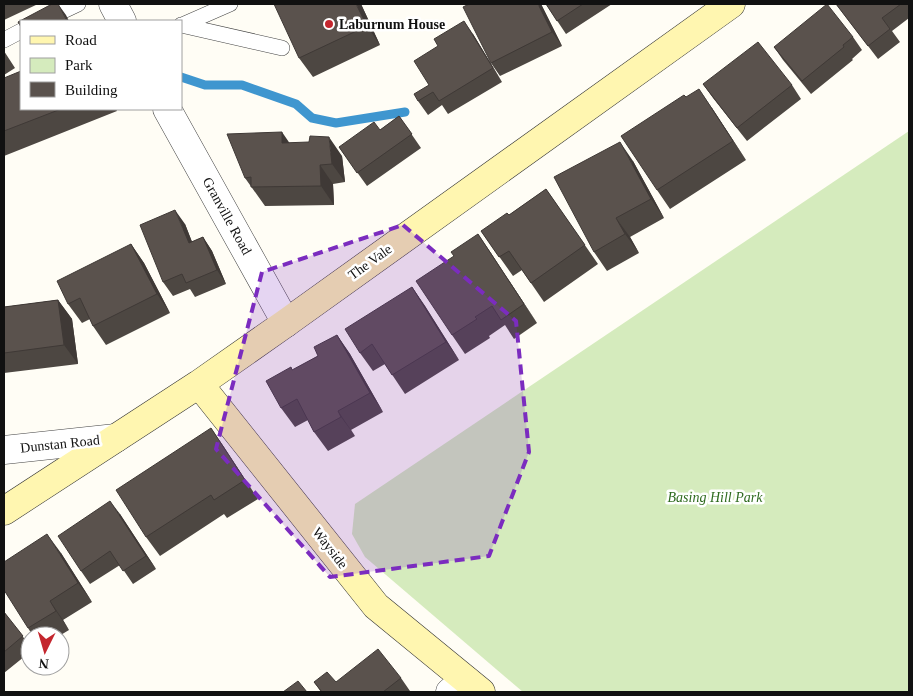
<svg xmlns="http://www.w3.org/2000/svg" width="913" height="696" font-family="'Times New Roman',serif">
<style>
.green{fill:#d5ebbd}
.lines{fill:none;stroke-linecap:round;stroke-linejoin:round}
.stream{stroke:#3f96cf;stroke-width:9}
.lane-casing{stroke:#444;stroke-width:16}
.street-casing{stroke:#444;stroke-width:29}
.secondary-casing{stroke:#333;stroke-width:29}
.lane{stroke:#fff;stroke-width:15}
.street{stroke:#fff;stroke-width:28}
.secondary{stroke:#fff6b0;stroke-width:28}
.wall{fill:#4d4742}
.shaded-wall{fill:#3f3936}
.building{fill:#5a524d;stroke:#3f3936}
.marked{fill:#7b2cbf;fill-opacity:0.2;stroke:#7b2cbf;stroke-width:4;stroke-dasharray:10 6;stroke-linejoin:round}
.poi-dot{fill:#c4262e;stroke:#fff;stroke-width:2}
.labels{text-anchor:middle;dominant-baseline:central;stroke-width:5;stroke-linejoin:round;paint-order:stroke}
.poi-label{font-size:14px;font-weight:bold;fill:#111;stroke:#fff;text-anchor:start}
.street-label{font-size:14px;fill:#111;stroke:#fff}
.park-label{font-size:14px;font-style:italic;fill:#2f6b1f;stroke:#fff}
</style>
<rect width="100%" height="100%" fill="#fffdf5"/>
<!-- green -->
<path class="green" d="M909,131V692H523L365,557L352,534L355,504Z"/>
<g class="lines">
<!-- stream -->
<path class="stream" d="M181,77L205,85H242L296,104L312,118L336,123L405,112"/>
<defs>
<path id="lane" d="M42,21L78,4
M181,25L282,48
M182,25L230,4
M4,40L21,31"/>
<path id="street" d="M113,4L122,21
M167,109L286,323
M4,450L116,438
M450,692L466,680"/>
<path id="secondary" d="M199,384L376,606L481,692
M4,511L199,384L286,323L731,4"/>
</defs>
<!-- lane casing -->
<use href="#lane" class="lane-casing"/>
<!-- street casing -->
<use href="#street" class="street-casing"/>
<!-- secondary casing -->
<use href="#secondary" class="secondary-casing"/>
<!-- lane -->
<use href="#lane" class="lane"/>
<!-- street -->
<use href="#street" class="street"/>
<!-- secondary -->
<use href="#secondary" class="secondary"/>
</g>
<!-- wall -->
<path class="wall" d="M4,4H38L4,20Z
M361,4L380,45L313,77L299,58Z
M541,4L562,46L500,76L491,63Z
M546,4H612L566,34Z
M836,4H909V18L892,31L900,42L878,59Z
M473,34L502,82L448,114L442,105L428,115L418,101L429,85Z
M853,37L862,50L852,59L853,60L811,94L783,60L774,47Z
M4,51L15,68L4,75Z
M4,78L21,109H116L117,111L4,156Z
M703,84L792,85L801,99L747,141L713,98Z
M686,97L712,108L746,160L670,209L657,190Z
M399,116L421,148L367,186L339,147L380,130Z
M289,143L342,156L345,182L333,184L334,205L265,206L245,178Z
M633,161L664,218L630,237L639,253L607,271L594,252Z
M546,189L598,264L544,302L522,270L513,276L481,231L509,215Z
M185,224L192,242L203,237L212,251L226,284L195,297L190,289L173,296L163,282Z
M478,234L537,323L514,339L505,325L489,336L490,338L465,354L452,335L454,256Z
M131,244L144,263L170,313L106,345L93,326L90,319L82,323L68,304Z
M412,287L425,306L459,360L405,394L385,364L373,371L360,353Z
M58,300L72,319L78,364L4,373V307Z
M337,335L350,354L383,412L351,430L355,436L328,451L314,432L308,420L295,427L281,408L293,370L318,356Z
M211,428L258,499L227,518L224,514L160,556L146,537Z
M120,514L156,569L133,584L120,565L90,584L81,571Z
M61,553L92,602L63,620L69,630L59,636H33L28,628Z
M4,612L30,646V652L4,673Z
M401,678L410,691L409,692H321L314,682H336Z"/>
<!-- shaded-wall -->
<path class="shaded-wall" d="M58,4L66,15L69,21H67Z
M356,4H361L380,45L367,26Z
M538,4H541L562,46L552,32Z
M464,21L473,34L502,82L493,68Z
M699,89L712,108L746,160L733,141Z
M282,132L295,151L282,143Z
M329,137L342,156L345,182L332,164Z
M620,142L633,161L664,218L651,199Z
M320,165L333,184L334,205L321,186Z
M175,210L185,224L198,257L189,243Z
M616,218L630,237L639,253L625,234Z
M478,234L491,253L537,323L524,304Z
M203,237L212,251L226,284L217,270Z
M131,244L144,263L170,313L157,294Z
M412,287L425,306L459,360L446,342Z
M58,300L72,319L78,364L64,345Z
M337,335L350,354L383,412L370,393Z
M338,411L351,430L355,436L341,417Z
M211,428L224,447L258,499L245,480Z
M110,501L120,514L156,569L146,556Z
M47,534L61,553L92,602L78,583Z
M50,601L63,620L69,630L56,611Z"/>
<!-- building -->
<path class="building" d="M52,4H58L67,21H21V27L18,22Z
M274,4H356L367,26L299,58Z
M469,4H538L552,32L491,63L463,7Z
M546,4H583L557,21Z
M827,4L853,37L843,45L844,47L802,81L774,47Z
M836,4H901L882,18L890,29L868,46Z
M464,21L493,68L439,101L433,92L418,101L414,94L429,85L414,61L438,46L434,39Z
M758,42L792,85L737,128L703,84Z
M21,71V109H61L4,131V78Z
M699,89L733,141L657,190L621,136L684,95L686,97Z
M399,116L412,134L357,173L339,147L374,122L380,130Z
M282,132V143L309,142L310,136L329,137L332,164L320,165L321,186L251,187V177L245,178L227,134Z
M620,142L651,199L616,218L625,234L594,252L554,177Z
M546,189L585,245L531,283L509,251L499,257L481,231L507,213L509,215Z
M175,210L189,243L203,237L217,270L186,283L182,274L163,282L140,225Z
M478,234L524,304L501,320L492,306L475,317L477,319L452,335L416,281L454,256L451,252Z
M131,244L157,294L93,326L80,298L68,304L57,281Z
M412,287L446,342L392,375L372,344L360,353L345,329Z
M58,300L64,345L4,353V307Z
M337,335L370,393L338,411L341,417L314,432L297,399L281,408L266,381L291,367L292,370L318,356L314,347Z
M211,428L245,480L214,500L211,495L146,537L116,490Z
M110,501L146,556L123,571L110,551L81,571L58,536Z
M47,534L78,583L50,601L56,611L28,628L4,590V562Z
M4,612L23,636L4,652Z
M378,649L401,678L383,692H322L314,682L327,672L336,682Z
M298,681L307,692H283Z"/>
<!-- marked area -->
<path class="marked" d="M403,225L516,321L529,452L489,556L330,577L216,449L262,272Z"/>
<!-- markers -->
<circle class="poi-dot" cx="329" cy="24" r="5"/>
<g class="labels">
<!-- poi labels -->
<g class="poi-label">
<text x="339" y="24">Laburnum House</text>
</g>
<!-- street labels -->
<g class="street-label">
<text transform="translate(227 216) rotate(61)">Granville Road</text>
<text transform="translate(370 262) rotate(-36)">The Vale</text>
<text transform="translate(60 444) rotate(-6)">Dunstan Road</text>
<text transform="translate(330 548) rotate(52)">Wayside</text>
</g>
<!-- park labels -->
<g class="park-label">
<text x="715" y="497">Basing Hill Park</text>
</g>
</g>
<!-- border -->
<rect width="913" height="696" fill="none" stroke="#111111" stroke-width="10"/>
<!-- legend -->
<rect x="20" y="20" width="162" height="90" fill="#ffffff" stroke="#a0a0a0"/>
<rect x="30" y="36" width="25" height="8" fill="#fff6b0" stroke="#a0a0a0"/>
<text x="65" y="45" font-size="15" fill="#111111">Road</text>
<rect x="30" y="58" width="25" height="15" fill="#d5ebbd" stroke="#a0a0a0"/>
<text x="65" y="70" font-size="15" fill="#111111">Park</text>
<rect x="30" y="82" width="25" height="15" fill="#5a524d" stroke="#a0a0a0"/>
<text x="65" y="95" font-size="15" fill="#111111">Building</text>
<!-- north arrow -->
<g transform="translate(45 651) rotate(185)"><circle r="24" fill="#ffffff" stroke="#a0a0a0"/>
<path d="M0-4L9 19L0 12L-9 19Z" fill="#c4262e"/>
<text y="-8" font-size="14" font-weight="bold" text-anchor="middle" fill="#111111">N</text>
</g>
</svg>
